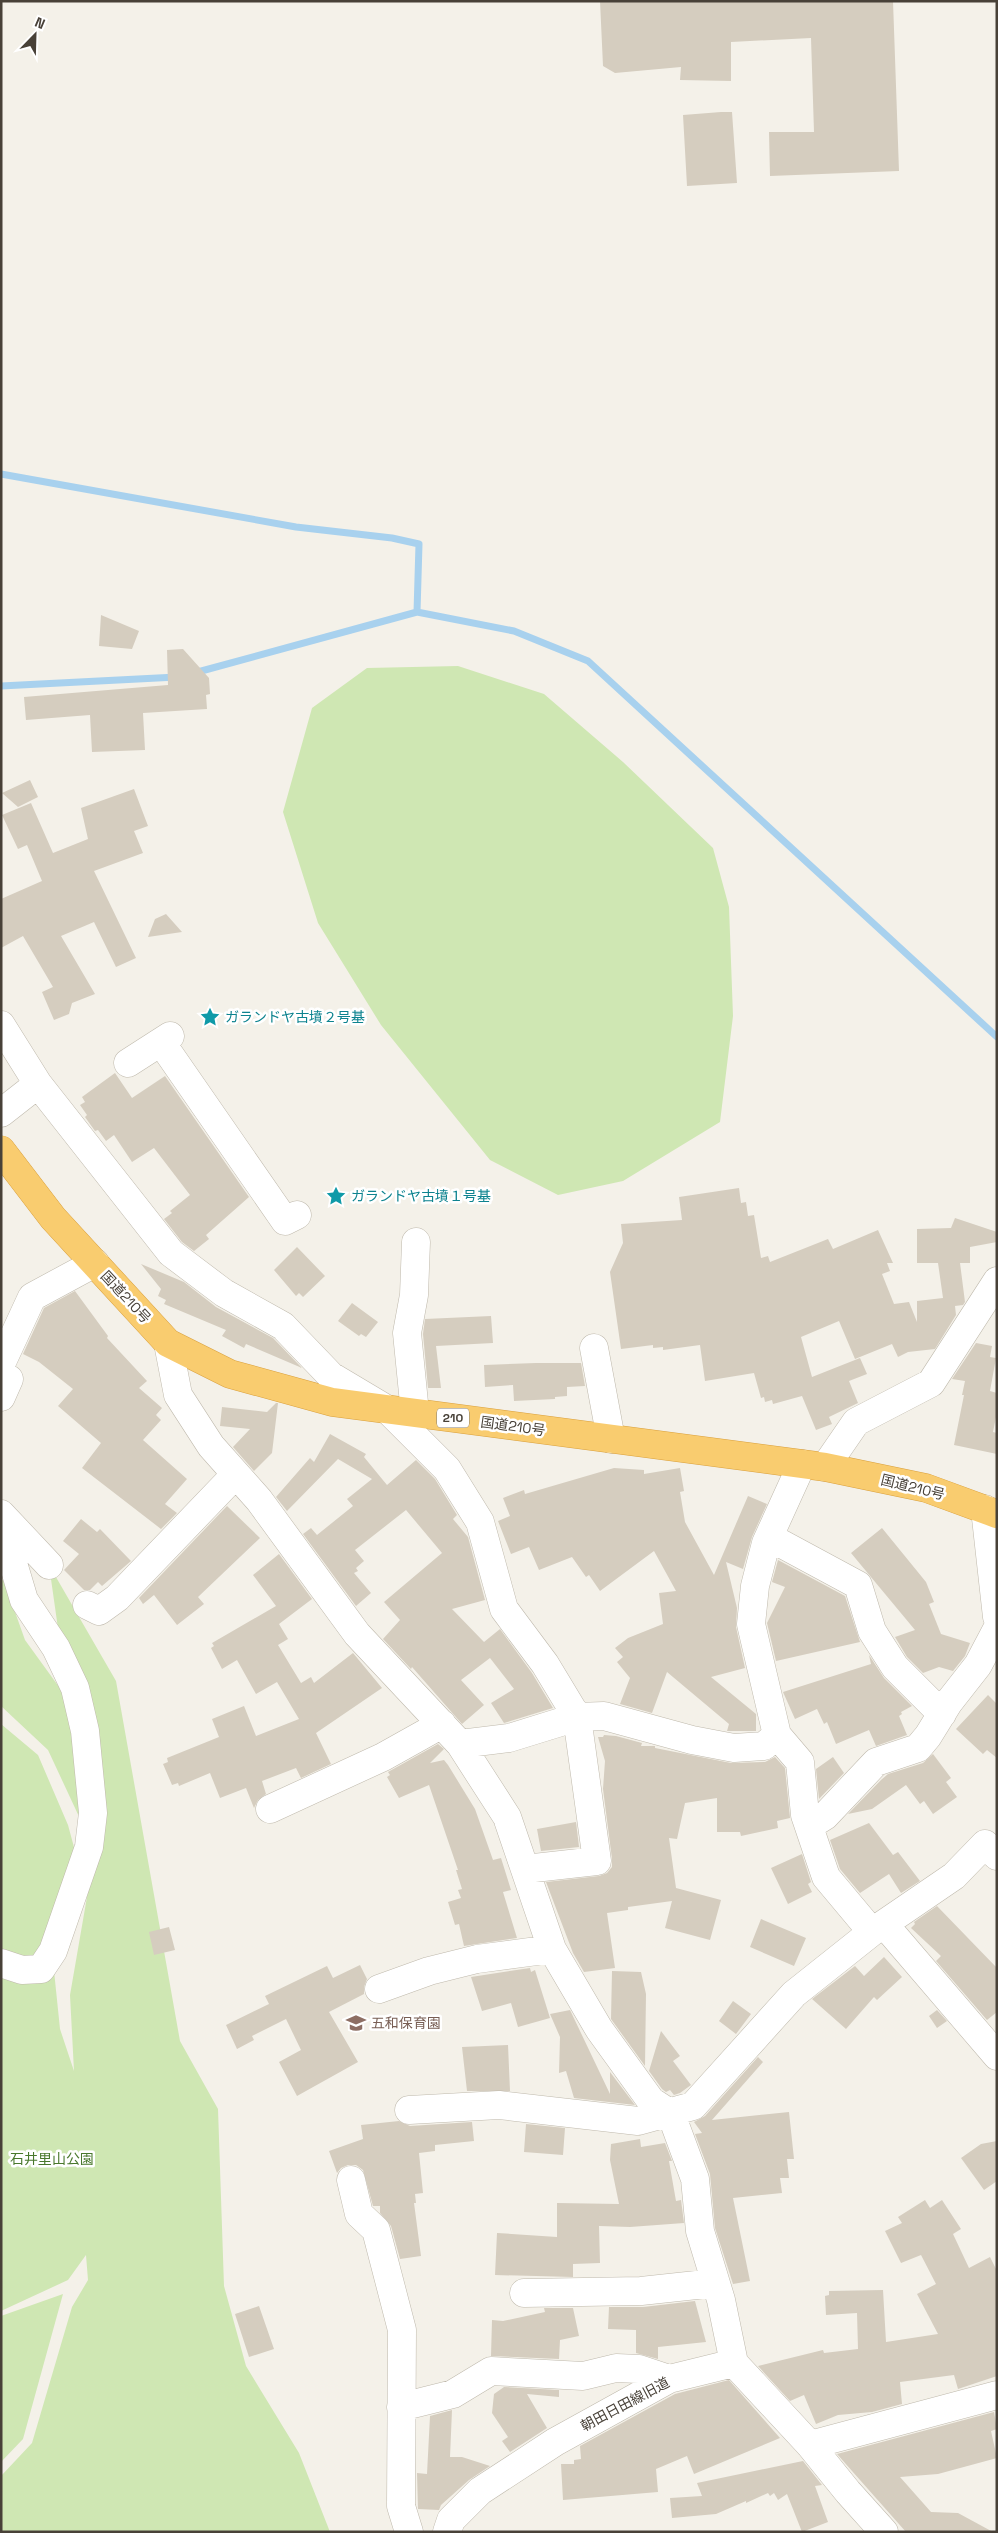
<svg xmlns="http://www.w3.org/2000/svg" width="998" height="2533" font-family="'Space Grotesk','Noto Sans JP',sans-serif">
<style>
.green{fill:#cfe7b3}
.lines{fill:none;stroke-linecap:round;stroke-linejoin:round}
.stream{stroke:#a8d1ee;stroke-width:7}
.building{fill:#d5cdbf}
.minor-casing{stroke:#bfb9ac;stroke-width:29}
.highway-casing{stroke:#d9a03e;stroke-width:29}
.minor{stroke:#fff;stroke-width:28}
.highway{stroke:#f9cc6f;stroke-width:28}
.labels{text-anchor:middle;dominant-baseline:central;stroke-width:5;stroke-linejoin:round;paint-order:stroke}
.shield{fill:#fff;stroke:#7f7a74;stroke-width:1}
.shield-label{font-size:12px;font-weight:bold;fill:#484138}
.culture-label{font-size:14px;fill:#0d838f;stroke:#fff;text-anchor:start}
.street-label{font-size:14px;fill:#484138;stroke:#fff}
.education-label{font-size:14px;fill:#785e54;stroke:#fff;text-anchor:start}
.park-label{font-size:14px;fill:#49782c;stroke:#fff}
</style>
<rect width="100%" height="100%" fill="#f4f1e9"/>
<!-- green -->
<path class="green" d="M458,666L544,694L623,762L713,848L729,907L733,1016L720,1122L623,1181L558,1195L490,1160L381,1025L318,923L283,812L312,708L367,668Z
M49,1565L116,1681L180,2041L218,2109L224,2286L246,2366L299,2453L330,2532H1V2476L32,2443L72,2307L88,2280L86,2255L68,2280L1,2311V1724L38,1755L68,1825L82,1877L53,1961L60,2029L74,2071L70,1995L92,1868Z
M1,1579L4,1581L25,1640L67,1698L82,1823L48,1750L1,1706Z
M63,2294L23,2439L1,2462V2316Z"/>
<g class="lines">
<!-- stream -->
<path class="stream" d="M1,474L296,527L392,538L419,544L417,612
M194,673L417,612L514,631L588,661L997,1037
M1,686L177,677"/>
</g>
<!-- building -->
<path class="building" d="M600,1H893L899,171L770,176L769,132H814L811,38L731,42V81L680,80L681,67L615,73L603,66Z
M721,112H732L737,183L687,186L683,115Z
M101,615L139,631L132,649L99,646Z
M183,649L209,678L210,694L206,695L207,709L143,713L145,750L92,752L90,715L26,720L24,697L168,685L167,650Z
M30,780L38,797L18,807L2,793Z
M134,789L148,826L134,831L143,853L94,871L136,958L116,967L94,922L61,936L95,994L72,1003L69,1014L54,1020L42,992L53,987L23,936L1,948V899L42,881L27,845L18,849L2,815L31,803L53,853L88,839L81,808Z
M166,914L182,932L148,937L155,919Z
M115,1073L132,1098L165,1076L249,1197L206,1235L209,1239L194,1251L182,1242L164,1219L172,1213L170,1211L190,1195L154,1148L132,1162L114,1135L106,1141L98,1130L95,1131L85,1117L87,1115L80,1105L85,1102L82,1097Z
M739,1188L741,1203L746,1202L748,1216L754,1215L761,1258L768,1256L770,1262L828,1239L833,1249L878,1230L893,1263H887L890,1271L882,1274L894,1304L909,1302L917,1322V1301L943,1298L938,1263H917V1229L951,1228L955,1218L997,1232V1242L970,1247V1263H960L965,1302L963,1305L955,1306L956,1315L935,1349L908,1352L898,1357L892,1344L855,1359L839,1321L801,1337L812,1377L860,1358L867,1374L849,1381L858,1403L829,1417L832,1424L816,1430L802,1396L773,1404L772,1400L765,1402L764,1397L761,1398L754,1373L705,1381L700,1345L663,1350V1347L653,1348V1345L621,1349L610,1272L623,1243L621,1224L682,1220L679,1197Z
M297,1247L325,1276L303,1297L299,1293L296,1296L274,1270Z
M141,1264L184,1282L216,1307L273,1338L302,1368L246,1344L244,1348L222,1336L226,1330L164,1304L166,1300L158,1296L161,1289Z
M75,1291L108,1336L107,1338L147,1381L139,1388L162,1408L156,1415L161,1420L143,1440L187,1479L165,1504L177,1513L161,1529L82,1468L101,1443L58,1406L73,1389L39,1362L23,1354L44,1308Z
M352,1303L378,1322L366,1337L361,1334L359,1336L338,1321Z
M491,1316L493,1343L436,1346L441,1388H428L423,1334L425,1319Z
M976,1343L992,1346L990,1357L996,1358L990,1391L997,1393V1412L993,1432L997,1433V1454L954,1445L964,1395H962L965,1381L952,1379Z
M536,1363H581L585,1386L567,1387V1396L555,1397V1399L514,1401L513,1385L485,1387L484,1365Z
M276,1403H278L272,1453L254,1471L233,1447L250,1429L220,1426L222,1407L267,1412Z
M330,1434L366,1454L364,1457L387,1485L416,1460L435,1479L457,1515L453,1519L468,1537L485,1600L452,1609L484,1642L500,1629L532,1673L553,1708L504,1723L491,1703L514,1689L490,1658L461,1680L484,1705L462,1724L412,1667L411,1669L383,1639L400,1620L384,1602L442,1553L406,1510L355,1550L364,1561L356,1568L358,1571L354,1573L371,1593L356,1606L303,1534L311,1528L317,1535L353,1506L347,1499L372,1479L338,1459L287,1511L276,1497L310,1458L314,1462Z
M614,1468L644,1470V1474L680,1468L684,1491L680,1492L685,1522L714,1575L748,1496L767,1504L752,1537L743,1569L726,1562L737,1608L736,1627L745,1668L711,1677L756,1714V1731H727L729,1724L667,1672L652,1713L620,1704L630,1678L617,1662L623,1657L615,1648L628,1638L663,1624L659,1593L676,1591L654,1551L600,1591L589,1575L586,1577L572,1557L539,1570L529,1547L511,1554L498,1521L510,1516L503,1498L524,1490L525,1494Z
M227,1506L260,1538L198,1597L204,1604L177,1625L154,1595L143,1604L139,1598Z
M81,1519L97,1532L100,1529L131,1561L102,1586L98,1582L90,1590H84L64,1570L79,1554L63,1541Z
M882,1528L926,1582L934,1602L929,1604L941,1634L970,1643L965,1656L953,1671L939,1667L923,1673L907,1657L895,1637L915,1630L851,1553Z
M279,1554L312,1599L279,1624L288,1639L278,1645L301,1683L311,1677L314,1683L353,1653L382,1688L316,1733L331,1764L301,1778L296,1768L262,1781L266,1794L258,1800L254,1808L246,1788L220,1798L210,1773L179,1786L178,1783L172,1785L163,1764L168,1762L167,1758L219,1737L212,1719L244,1706L256,1736L299,1719L277,1682L256,1694L237,1660L222,1669L211,1648L214,1646L212,1643L276,1606L253,1575Z
M778,1560L845,1596L860,1642L776,1661L767,1623L785,1587L772,1582Z
M869,1655L884,1678L912,1706L901,1712L902,1714L899,1716L907,1735L876,1746L869,1730L836,1744L827,1722L824,1724L817,1709L795,1719L783,1692L871,1664Z
M988,1695L997,1704V1758L987,1750L983,1754L956,1729Z
M604,1735L616,1736L642,1743L641,1746H655V1748L731,1763L765,1762L775,1757L785,1768L790,1818L777,1821L778,1828L741,1836L740,1832H717V1798L685,1803L677,1839L669,1838L676,1888L721,1900L710,1940L665,1928L672,1901L628,1907V1910L607,1913L615,1968L584,1972L573,1953L546,1882L599,1876L607,1873L612,1867V1859L603,1789L605,1761L598,1737H603Z
M438,1744L444,1749L430,1763L444,1760L448,1765L475,1809L493,1860L501,1858L511,1890L503,1892L517,1938L464,1946L459,1924L455,1925L448,1902L461,1898L458,1890L462,1889L456,1870H458L429,1785L399,1798L387,1777L390,1775L388,1772Z
M933,1754L951,1778L946,1782L957,1797L933,1814L924,1801L920,1804L906,1785L872,1809L848,1814L881,1780L888,1774L923,1763Z
M833,1757L844,1773L819,1799L816,1769Z
M576,1822L579,1847L541,1851L537,1829Z
M869,1823L893,1855L898,1852L920,1881L901,1893L889,1874L860,1893L840,1869L830,1840Z
M802,1854L811,1882L808,1884L812,1892L788,1904L771,1868Z
M937,1906L997,1968V2012L987,2020L936,1961L941,1956L911,1928L915,1924L914,1922Z
M761,1919L806,1938L794,1966L750,1947Z
M169,1927L175,1950L154,1955L149,1932Z
M884,1957L902,1977L877,2000L874,1997L846,2029L812,1999L855,1966L864,1976Z
M360,1965L367,1979L364,1987V1994L329,2012L358,2062L297,2096L279,2062L301,2050L286,2019L252,2036L254,2040L237,2049L226,2025L269,2004L265,1996L327,1966L333,1978Z
M530,1968L531,1972L535,1970L550,2018L518,2027L511,2003L482,2011L471,1977Z
M612,1971L641,1972L646,1994L645,2066L611,2019Z
M733,2001L751,2014L736,2034L719,2021Z
M570,2010L610,2094V2072L635,2105L574,2098L566,2071L559,2073L560,2037L550,2014Z
M937,2010L947,2021L937,2028L929,2016Z
M661,2031L680,2056L673,2061L691,2085L680,2093L674,2095L670,2090L666,2092L662,2089L649,2071Z
M508,2045L510,2091H467L462,2047Z
M758,2057L763,2062L712,2120L789,2112L794,2159H787L789,2178H780L782,2193L733,2198L750,2281L733,2284L715,2228L710,2174L695,2134L702,2133L694,2122L705,2116Z
M399,2121L410,2126L472,2122L474,2141L435,2145V2151L419,2153L423,2193L415,2194L416,2203H414L421,2256L400,2259L391,2226L380,2213V2206H373L363,2170L356,2165H348L341,2168L337,2173L329,2151L363,2139L361,2125Z
M526,2124L565,2128L563,2155L524,2152Z
M640,2139L641,2147L665,2143L672,2161H669L676,2201L681,2200L684,2223L630,2227L599,2226L600,2263L573,2264V2277L495,2275L497,2233L557,2237V2203L619,2204L610,2160L611,2144Z
M997,2141V2181L984,2190L961,2158L981,2144Z
M925,2200L930,2208L942,2200L961,2229L953,2234L969,2268L990,2257L997,2271V2376L958,2389L954,2375L900,2382L902,2404L872,2412L838,2415L816,2424L804,2395L790,2401L758,2366L823,2350L824,2353L858,2349L857,2313L826,2315L825,2296L829,2295V2291L883,2290L886,2342L938,2334L917,2294L936,2284L921,2255L901,2263L885,2231L902,2223L898,2217Z
M695,2301L706,2342L658,2347V2359L636,2353V2330L608,2329L609,2307H643Z
M259,2306L274,2349L249,2357L235,2314Z
M544,2308H573L579,2336L560,2340L559,2359L491,2356L492,2320L503,2321L545,2312Z
M729,2380L780,2438L694,2474L687,2456L656,2469L658,2492L563,2500L561,2464H574V2460L581,2459L580,2446L675,2394Z
M504,2387L559,2390V2397L527,2394L547,2428L510,2452L502,2441L508,2437L492,2413L494,2394Z
M452,2410L450,2457H462L490,2466L469,2480L441,2505L439,2510L418,2509L417,2473L427,2474L430,2416Z
M994,2412L997,2429L991,2431L997,2458L938,2474L900,2477L931,2512L958,2513L993,2532H906L837,2454Z
M803,2461L822,2485L815,2486L828,2522L802,2532L787,2494L778,2500L774,2493L770,2496L768,2493L746,2503V2501L716,2514L672,2518L670,2498L702,2496L697,2483Z"/>
<g class="lines">
<defs>
<path id="minor" d="M1,1025L38,1084L1,1113
M161,1042L285,1221L297,1215
M128,1063L170,1036
M38,1084L171,1253L224,1293L283,1326L331,1376L388,1410L447,1469L480,1522L504,1609L545,1664L577,1717L597,1861L525,1869
M168,1343L178,1395L211,1446L259,1500L357,1634L460,1744L507,1817L552,1949L599,2029L651,2101L671,2114L695,2179L700,2231L721,2300L734,2363
M594,1348L611,1439
M1,1364L32,1297L95,1263
M1,1374L9,1379L1,1397
M415,1413L407,1333L414,1295L416,1242
M802,1464L766,1543L755,1586L751,1624L777,1735L800,1762L805,1815L826,1877L872,1932
M825,1467L856,1422L931,1383L997,1281
M985,1509L997,1617
M1,1514L49,1565
M1,1535L7,1543L24,1600L56,1648L75,1688L85,1731L93,1813L89,1847L53,1951L41,1969L22,1970L1,1963
M769,1537L858,1585L872,1631L895,1667L942,1714
M87,1605L99,1611L117,1598L236,1474
M460,1744L509,1738L577,1717L604,1716L692,1740L734,1748L764,1746L777,1735
M270,1809L383,1757L442,1724
M809,1826L825,1816L876,1762L918,1748L928,1736L949,1702L978,1665L997,1629
M884,1924L997,2056
M379,1989L429,1971L477,1959L552,1949
M409,2110L499,2105L638,2121L693,2106L794,1994L872,1932L954,1876L985,1844L997,1856
M351,2180L359,2214L376,2230L402,2330L401,2506L409,2532
M524,2293L641,2291L715,2283
M734,2363L810,2445L848,2492L884,2532
M401,2407L453,2394L491,2371L583,2376L616,2368L639,2369L669,2379
M810,2445L997,2395
M447,2532L451,2520L480,2491L555,2442L669,2379L734,2363"/>
<path id="highway" d="M1,1150L53,1218L168,1343L230,1374L332,1402L825,1467L926,1488L997,1514"/>
</defs>
<!-- minor casing -->
<use href="#minor" class="minor-casing"/>
<!-- highway casing -->
<use href="#highway" class="highway-casing"/>
<!-- minor -->
<use href="#minor" class="minor"/>
<!-- highway -->
<use href="#highway" class="highway"/>
</g>
<!-- icons -->
<defs>
<symbol id="sight-bare" viewBox="-9 -9 18 18"><path d="M0-6L1.8-2.2L6-1.7L2.9 1.2L3.7 5.4L0 3.3L-3.7 5.4L-2.9 1.2L-6-1.7L-1.8-2.2Z" fill="#0f9aa8" stroke="#fff" stroke-width="2.5" paint-order="stroke"/></symbol>
<symbol id="school-bare" viewBox="-9 -9 18 18"><path d="M0-5L7-2L0 1L-7-2ZM-4 1L0 2.5L4 1V4Q0 6-4 4Z" fill="#8d6e63" stroke="#fff" stroke-width="2.5" paint-order="stroke"/></symbol>
</defs>
<g fill-rule="evenodd">
<use href="#sight-bare" x="196" y="1003" width="28" height="28"/>
<use href="#sight-bare" x="322" y="1182" width="28" height="28"/>
<use href="#school-bare" x="342" y="2009" width="28" height="28"/>
</g>
<g class="labels">
<!-- shield labels -->
<rect class="shield" x="437" y="1408.5" width="32" height="19" rx="4"/>
<g class="shield-label">
<text x="453" y="1418">210</text>
</g>
<!-- culture labels -->
<g class="culture-label">
<text x="225" y="1017">ガランドヤ古墳２号基</text>
<text x="351" y="1196">ガランドヤ古墳１号基</text>
</g>
<!-- street labels -->
<g class="street-label">
<text transform="translate(126 1297) rotate(47)">国道210号</text>
<text transform="translate(513 1426) rotate(8)">国道210号</text>
<text transform="translate(913 1487) rotate(14)">国道210号</text>
<text transform="translate(625 2404) rotate(-28)">朝田日田線旧道</text>
</g>
<!-- education labels -->
<g class="education-label">
<text x="371" y="2023">五和保育園</text>
</g>
<!-- park labels -->
<g class="park-label">
<text x="52" y="2159">石井里山公園</text>
</g>
</g>
<!-- border -->
<rect width="998" height="2533" fill="none" stroke="#484138" stroke-width="5"/>
<!-- north arrow -->
<g transform="translate(35 35) rotate(23)" stroke="#ffffff" stroke-width="4" paint-order="stroke">
<path d="M0-4L9 19L0 12L-9 19Z" fill="#484138"/>
<text y="-8" font-size="14" font-weight="bold" text-anchor="middle" fill="#484138">N</text>
</g>
</svg>
